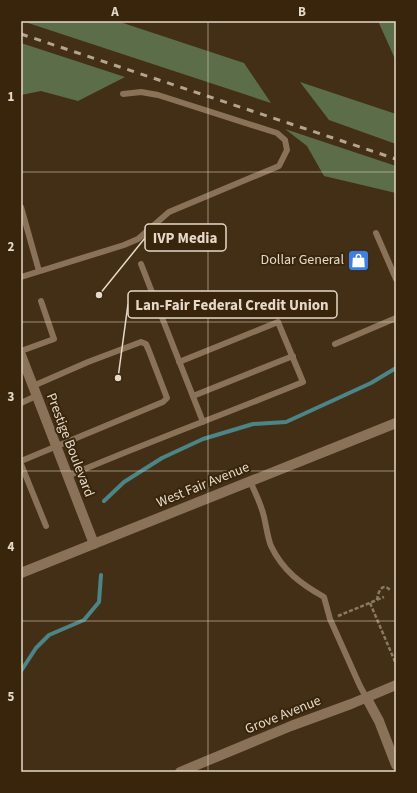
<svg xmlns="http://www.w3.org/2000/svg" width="417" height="793" font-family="'Source Sans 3',sans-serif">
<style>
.forest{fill:#5b6e49}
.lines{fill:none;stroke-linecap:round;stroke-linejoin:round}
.stream{stroke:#4b8588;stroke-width:4}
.path{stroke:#8a7a64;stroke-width:2.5;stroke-dasharray:4 2;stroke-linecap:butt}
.service{stroke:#897257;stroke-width:6}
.minor{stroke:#897257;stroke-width:10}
.tertiary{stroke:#897257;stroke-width:10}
.rail{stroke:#b4a592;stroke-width:3;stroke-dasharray:7 7;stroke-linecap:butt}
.grid{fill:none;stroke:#e6d9ca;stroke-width:1;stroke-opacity:0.55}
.labels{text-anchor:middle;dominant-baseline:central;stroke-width:4;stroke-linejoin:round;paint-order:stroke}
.poi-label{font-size:14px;fill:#e6d9ca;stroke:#38250b;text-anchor:end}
.street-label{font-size:14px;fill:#e6d9ca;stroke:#38250b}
.leader{fill:none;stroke:#e6d9ca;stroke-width:1.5}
.callout-dot{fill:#e6d9ca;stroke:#38250b;stroke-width:1.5}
.callout{fill:#38250b;stroke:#e6d9ca;stroke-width:1.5}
.callout-label{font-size:15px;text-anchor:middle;font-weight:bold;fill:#e6d9ca}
.neatline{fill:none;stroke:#e6d9ca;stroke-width:1.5}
.grid-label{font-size:13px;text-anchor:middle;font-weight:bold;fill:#e6d9ca}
</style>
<rect width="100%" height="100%" fill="#432f15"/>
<!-- forest -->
<path class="forest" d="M22,21H117L244,63L271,103Z
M378,21H396V61Z
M21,43L125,77L78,101L41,91L21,95Z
M300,82L396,114V144L329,120Z
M285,129L396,166V193L324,176L307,146Z"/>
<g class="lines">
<!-- stream -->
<path class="stream" d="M104,501L124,482L162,458L203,439L253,424L286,422L371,383L396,368
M21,671L36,648L49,635L84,620L99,602L101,575"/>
<!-- path -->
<path class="path" d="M377,600C378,592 382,582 390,590
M370,603L396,664
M338,616L384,597"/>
<!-- service -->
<path class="service" d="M21,207L39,271
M376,233L396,279
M141,264L203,422
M21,277L124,245L138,239L169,212L279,166L287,150L285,140L277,133L158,95L141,92L123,94
M335,344L396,318
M21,351L54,339L41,301
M193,396L293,356
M21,403L36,396
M21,461L163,402L167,398L149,351L146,344L141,342L88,362L33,386
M21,464L46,526
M68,476C145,443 225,414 303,382L278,322L179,362
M250,481C255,492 260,502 263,513C266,523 267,536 271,546C283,571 301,584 324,597L330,619L360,686L366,697"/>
<!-- minor -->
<path class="minor" d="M21,355L94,544
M366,697L379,721L396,765
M180,772L291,726L351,704L396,685"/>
<!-- tertiary -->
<path class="tertiary" d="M21,573L396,423"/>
<!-- rail -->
<path class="rail" d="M21,34L396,159"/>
</g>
<!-- grid -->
<path class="grid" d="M208,21V772M21,172H396M21,322H396M21,471H396M21,621H396"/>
<!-- icons -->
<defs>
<symbol id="shop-square" viewBox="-11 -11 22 22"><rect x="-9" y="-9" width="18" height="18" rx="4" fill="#3f7fe0" stroke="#38250b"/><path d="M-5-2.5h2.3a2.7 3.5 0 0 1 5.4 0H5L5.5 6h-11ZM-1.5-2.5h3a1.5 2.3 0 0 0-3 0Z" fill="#fff"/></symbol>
</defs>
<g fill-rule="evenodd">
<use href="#shop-square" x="346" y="248" width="25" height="25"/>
</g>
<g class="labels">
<!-- poi labels -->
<g class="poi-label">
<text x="344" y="260">Dollar General</text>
</g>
<!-- street labels -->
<g class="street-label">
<text transform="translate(70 445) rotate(69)">Prestige Boulevard</text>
<text transform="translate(203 485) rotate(-22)">West Fair Avenue</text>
<text transform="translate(283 715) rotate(-22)">Grove Avenue</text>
</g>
</g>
<!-- callouts -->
<path class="leader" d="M99 295L145 238M118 378L128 304"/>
<g class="callout-dot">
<circle cx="99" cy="295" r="4"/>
<circle cx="118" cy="378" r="4"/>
</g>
<g class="callout">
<rect x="145" y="224" width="81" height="27" rx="4"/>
<rect x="128" y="291" width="209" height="27" rx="4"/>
</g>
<g class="callout-label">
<text x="185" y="243">IVP Media</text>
<text x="232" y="310">Lan-Fair Federal Credit Union</text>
</g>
<!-- border -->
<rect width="417" height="793" fill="none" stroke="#38250b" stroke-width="44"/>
<rect x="22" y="22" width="373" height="749" class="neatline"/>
<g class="grid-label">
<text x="115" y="16">A</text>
<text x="302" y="16">B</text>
<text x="11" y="101">1</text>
<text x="11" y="251">2</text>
<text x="11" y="401">3</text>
<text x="11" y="551">4</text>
<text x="11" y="701">5</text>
</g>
</svg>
